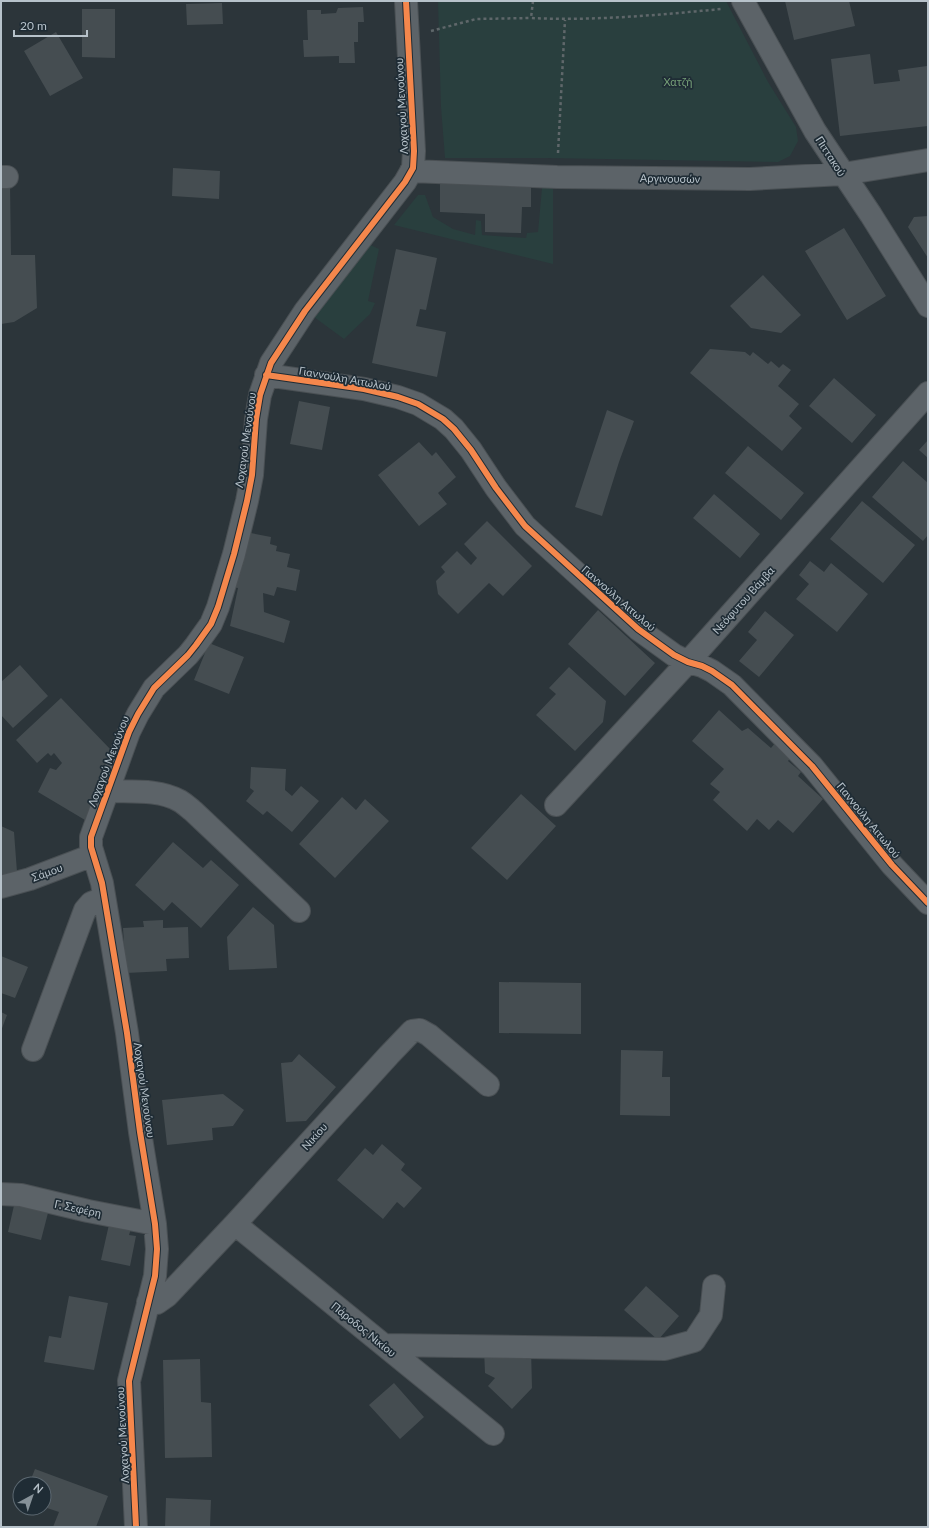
<svg xmlns="http://www.w3.org/2000/svg" width="929" height="1528" font-family="Lato,sans-serif">
<style>
.green{fill:#293f3e}
.building{fill:#454d51}
.lines{fill:none;stroke-linecap:round;stroke-linejoin:round}
.street-casing{stroke:#4a5054;stroke-width:24}
.path{stroke:#5f676a;stroke-width:2.5;stroke-dasharray:3 3;stroke-linecap:butt}
.street{stroke:#5c6368;stroke-width:22}
.cycleway-casing{stroke:#1f2c35;stroke-width:8}
.cycleway{stroke:#f5874c;stroke-width:6}
.labels{text-anchor:middle;dominant-baseline:central;stroke-width:3.5;stroke-linejoin:round;paint-order:stroke}
.park-label{font-size:11px;fill:#759f77;stroke:#1f2c35}
.street-label{font-size:11px;fill:#b7c2ca;stroke:#1f2c35}
</style>
<rect width="100%" height="100%" fill="#2c353a"/>
<!-- green -->
<path class="green" d="M438,1H726L768,82L796,127L798,141L790,156L778,162L547,158H445L441,107Z
M542,188H553V264L394,225L418,195H425L433,217L453,229L475,235L476,220L481,221L482,235L526,238L527,233L538,232Z
M366,243L379,249L368,301L375,303L370,314L344,339L314,317Z"/>
<!-- building -->
<path class="building" d="M785,1H849L855,26L794,40Z
M222,3L223,24L187,25L186,4Z
M363,7L364,22H358V42H354L355,63H339V56L304,57L303,40H308L307,10H321V14L336,13L338,8Z
M82,9H115V58L82,57Z
M56,32L83,78L50,96L24,51Z
M870,54L874,84L900,81L898,70L927,66L928,126L840,136L831,59Z
M173,168L220,171L219,199L172,196Z
M440,182L531,184V207H522L521,233L485,232V214L440,212Z
M10,184L11,255H35L37,308L14,322L1,324V185Z
M928,216V258L908,227L914,217Z
M844,228L886,296L847,320L805,251Z
M396,249L437,258L426,310L420,309L416,326L446,332L437,377L372,363Z
M763,275L801,315L781,333L751,328L730,306Z
M710,349L745,352L750,356L753,352L768,364L771,361L779,368L783,364L791,370L778,386L799,404L789,416L802,428L782,451L690,373Z
M834,378L876,415L852,443L809,406Z
M299,401L330,407L322,450L290,444Z
M607,410L634,421L619,462L602,516L575,507Z
M928,440V458L919,450Z
M419,442L432,456L436,452L456,477L438,493L447,504L419,526L378,475Z
M748,446L804,493L781,520L725,473Z
M903,461L928,483V535L923,541L872,497Z
M714,494L760,534L740,558L693,518Z
M862,501L915,545L883,583L830,539Z
M487,521L532,566L503,596L489,583L458,614L438,594L436,581L445,572L441,567L457,551L471,565L477,558L464,544Z
M245,532L271,537L270,544L277,546L276,551L290,554L287,567L300,570L296,591L277,587L274,596L263,593L264,612L290,621L284,643L230,626L238,588L233,587Z
M810,561L824,572L831,563L868,594L837,632L796,599L809,584L799,575Z
M598,610L655,663L625,696L568,644Z
M765,611L794,635L759,677L739,661L757,640L748,632Z
M209,643L244,657L229,694L194,680Z
M20,665L48,696L13,728L1,715V682Z
M569,667L606,701L603,722L575,751L536,715L556,694L549,688Z
M61,698L111,750L85,820L38,792L50,768L56,770L62,763L54,753L51,756L48,753L37,763L16,740Z
M719,710L742,731L748,728L771,748L776,742L792,756L788,761L801,772L798,776L823,799L793,833L778,820L769,830L757,819L747,831L713,800L720,792L710,784L724,769L692,741Z
M251,767L286,769L285,790L292,796L301,786L319,801L292,832L267,811L263,815L246,801L254,791L250,788Z
M521,794L556,826L507,880L471,848Z
M342,797L356,810L365,799L389,821L335,878L299,844Z
M1,826L14,832L17,872L1,875Z
M173,842L203,868L211,860L239,885L201,928L172,902L164,911L135,885Z
M253,907L274,925L277,968L229,970L227,937Z
M163,920V928L188,927L189,958L166,959L167,971L126,973L123,928L144,927L143,921Z
M1,956L28,967L15,998L1,993Z
M499,982L581,983V1034L499,1033Z
M1,1012L7,1015L1,1031Z
M621,1050L663,1051L662,1077H670V1116L620,1115Z
M299,1054L336,1087L306,1121L286,1122L281,1063L292,1062Z
M223,1094L244,1110L233,1126L212,1128L213,1140L167,1145L162,1100Z
M382,1144L405,1164L401,1170L422,1188L404,1208L397,1202L383,1219L337,1180L365,1148L373,1155Z
M15,1201L49,1209L41,1240L8,1232Z
M110,1220L132,1225L129,1235L136,1236L130,1266L101,1260Z
M646,1286L679,1316L658,1340L624,1310Z
M69,1296L108,1303L94,1370L44,1362L49,1336L61,1338Z
M484,1349H531L532,1388L512,1409L488,1386L495,1378L485,1373Z
M200,1359L201,1402L211,1403L212,1457L165,1458L163,1360Z
M394,1383L424,1417L400,1439L369,1405Z
M35,1469L108,1496L96,1527H53L59,1512L44,1507V1484H29Z
M166,1498L211,1500L210,1527H165Z"/>
<g class="lines">
<defs>
<path id="street" d="M743,1L815,131L871,215L928,306
M411,171L557,177L750,179L843,174L928,160
M1,177H7
M266,375L364,389L398,397L418,404L443,419L454,429L471,450L496,488L525,526L638,629L674,655L688,662L702,666L712,671L732,685L812,766L892,865L928,903
M108,791C131,792 159,789 180,801C185,804 189,808 193,811L299,911
M556,805L688,662L928,393
M1,887L30,879L93,855
M33,1050L85,910L91,903L104,898
M1,1194L21,1195L88,1211L155,1224
M235,1224L493,1434
M148,1302L157,1303L167,1296L235,1224L389,1055L412,1031L420,1030L429,1035L488,1085
M384,1345L665,1349L694,1341L711,1315L714,1286
M136,1527L129,1381L155,1276L157,1249L155,1224L140,1132L127,1033L102,883L91,847V837L129,732L138,714L154,688L188,655L196,645L211,624L218,607L234,554L247,501L252,475L256,419L260,395L271,363L305,311L405,182L413,168L414,151L406,1"/>
</defs>
<!-- street casing -->
<use href="#street" class="street-casing"/>
<!-- path -->
<path class="path" d="M533,1L531,18C595,21 658,15 721,9
M431,31L476,19L531,18
M558,153L565,20"/>
<!-- street -->
<use href="#street" class="street"/>
<defs>
<path id="cycleway" d="M266,375L364,389L398,397L418,404L443,419L454,429L471,450L496,488L525,526L638,629L674,655L688,662L702,666L712,671L732,685L812,766L892,865L928,903
M136,1527L129,1381L155,1276L157,1249L155,1224L140,1132L127,1033L102,883L91,847V837L129,732L138,714L154,688L188,655L196,645L211,624L218,607L234,554L247,501L252,475L256,419L260,395L271,363L305,311L405,182L413,168L414,151L406,1"/>
</defs>
<!-- cycleway casing -->
<use href="#cycleway" class="cycleway-casing"/>
<!-- cycleway -->
<use href="#cycleway" class="cycleway"/>
</g>
<g class="labels">
<!-- park labels -->
<g class="park-label">
<text x="678" y="81">Χατζή</text>
</g>
<!-- street labels -->
<g class="street-label">
<text transform="translate(401 106) rotate(-93)">Λοχαγού Μενούνου</text>
<text transform="translate(831 156) rotate(57)">Πιττακού</text>
<text transform="translate(670 178) rotate(1)">Αργινουσών</text>
<text transform="translate(345 378) rotate(10)">Γιαννούλη Αιτωλού</text>
<text transform="translate(245 440) rotate(-82)">Λοχαγού Μενούνου</text>
<text transform="translate(619 598) rotate(41)">Γιαννούλη Αιτωλού</text>
<text transform="translate(743 600) rotate(-48)">Νεόφυτου Βάμβα</text>
<text transform="translate(108 761) rotate(-69)">Λοχαγού Μενούνου</text>
<text transform="translate(869 820) rotate(51)">Γιαννούλη Αιτωλού</text>
<text transform="translate(47 872) rotate(-20)">Σάμου</text>
<text transform="translate(145 1090) rotate(82)">Λοχαγού Μενούνου</text>
<text transform="translate(314 1136) rotate(-48)">Νικίου</text>
<text transform="translate(78 1208) rotate(12)">Γ. Σεφέρη</text>
<text transform="translate(364 1329) rotate(39)">Πάροδος Νικίου</text>
<text transform="translate(122 1435) rotate(-93)">Λοχαγού Μενούνου</text>
</g>
</g>
<!-- border -->
<rect width="929" height="1528" fill="none" stroke="#b7c2ca" stroke-width="4"/>
<!-- north arrow -->
<g transform="translate(32 1496) rotate(40)"><circle r="19" fill="#1f2c35" stroke="#5c6871"/>
<path d="M0-3L7 15L0 10L-7 15Z" fill="#869198"/>
<text y="-6" font-size="11" font-weight="bold" text-anchor="middle" fill="#b7c2ca">N</text>
</g>
<!-- scale -->
<path d="M14 30v6h73v-6" fill="none" stroke="#b7c2ca" stroke-width="2"/>
<text x="20" y="30" font-size="12" fill="#b7c2ca" stroke="#1f2c35" stroke-width="3" paint-order="stroke">20 m</text>
</svg>
